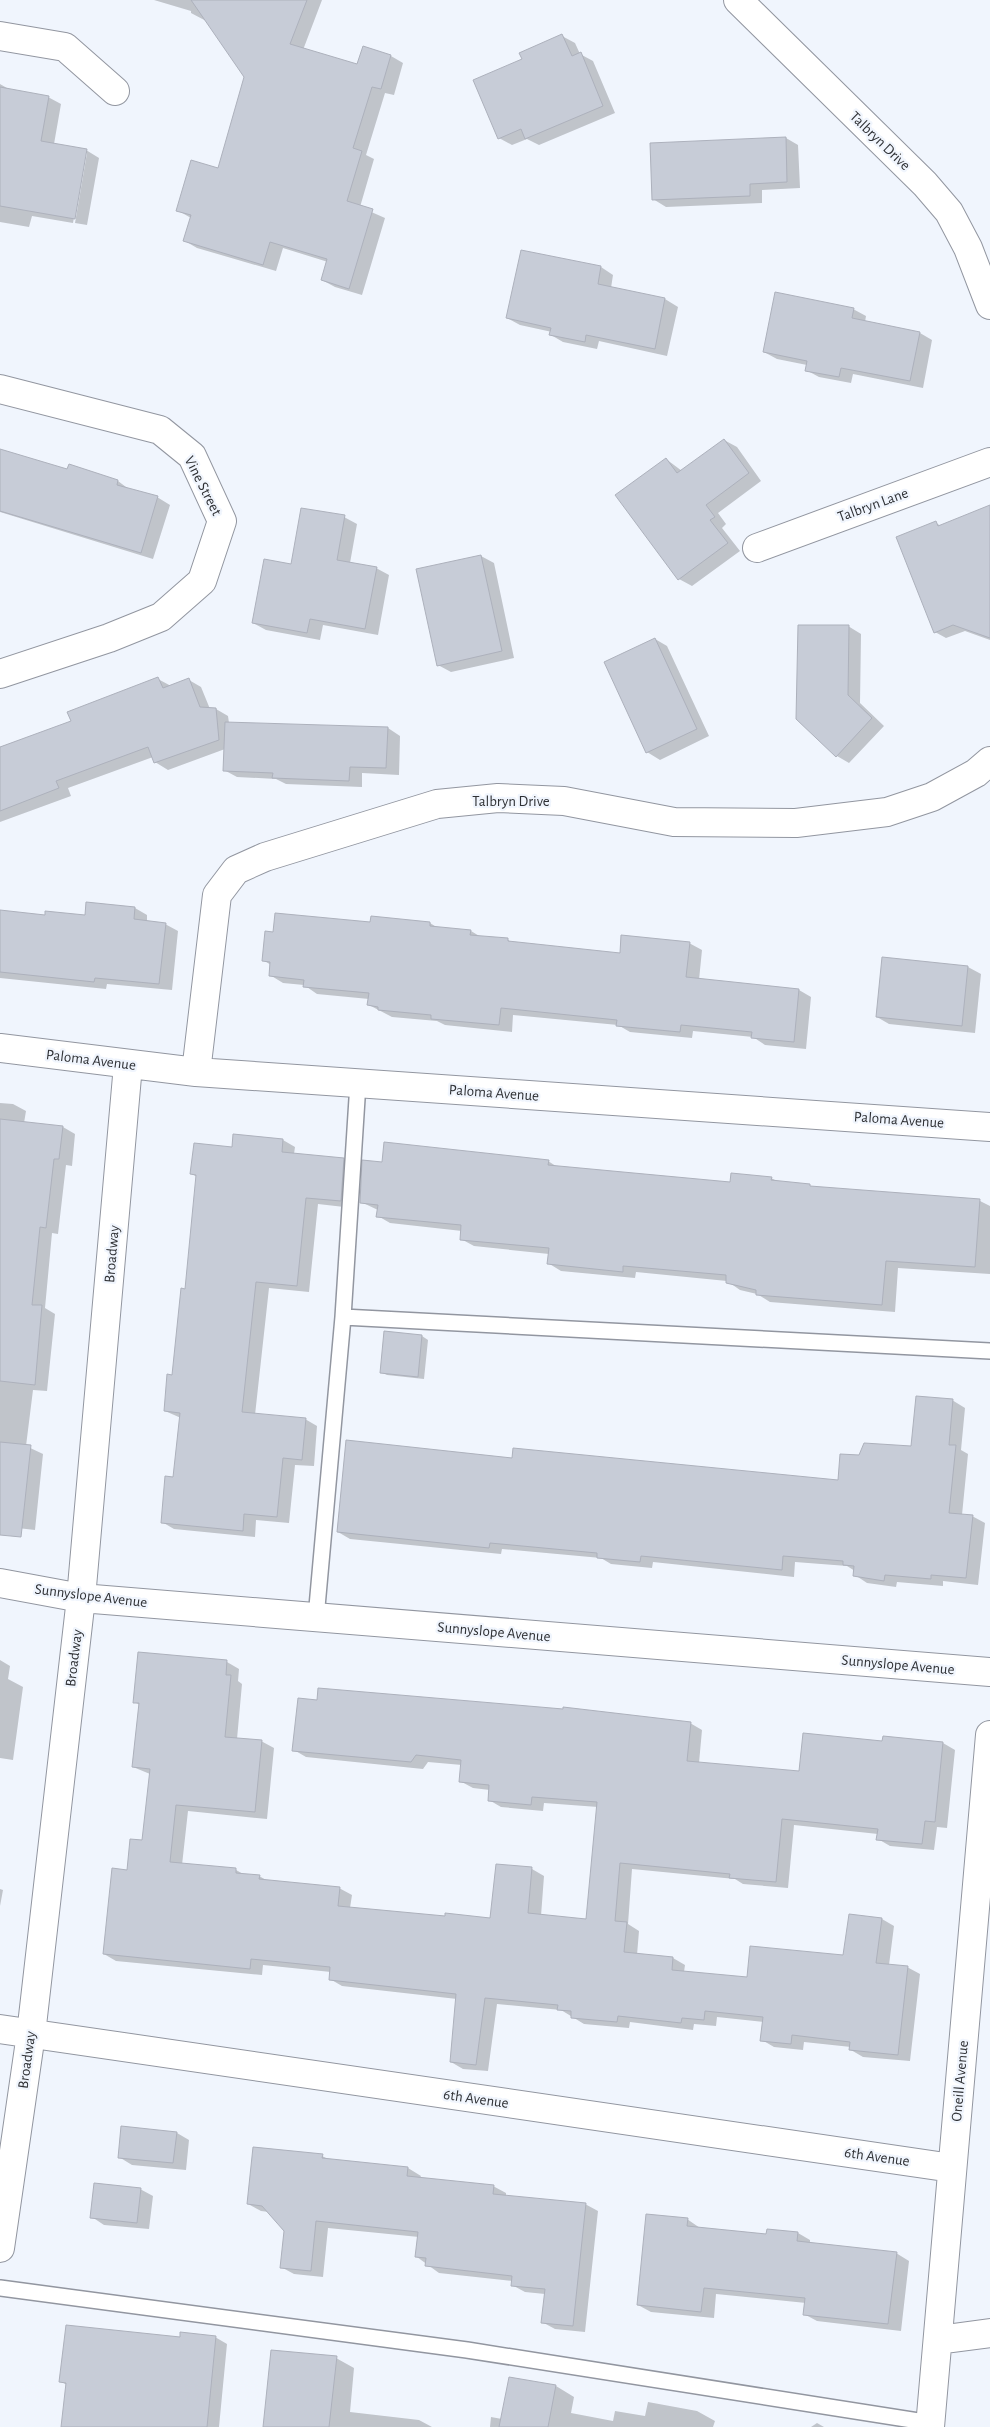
<svg xmlns="http://www.w3.org/2000/svg" width="990" height="2427" font-family="'Alegreya Sans',sans-serif">
<style>
.shadow{fill:#0003}
.building{fill:#c7ccd7;stroke:#adb1bc}
.lines{fill:none;stroke-linecap:round;stroke-linejoin:round}
.service-casing{stroke:#9296a0;stroke-width:18}
.minor-casing{stroke:#9296a0;stroke-width:30}
.service{stroke:#fff;stroke-width:15}
.minor{stroke:#fff;stroke-width:28}
.labels{text-anchor:middle;dominant-baseline:central;stroke-width:4.5;stroke-linejoin:round;paint-order:stroke}
.street-label{font-size:15px;fill:#2f3135;stroke:#f0f5fd}
</style>
<rect width="100%" height="100%" fill="#f0f5fd"/>
<!-- shadow -->
<path class="shadow" d="M154,0H322L303,50L358,66L364,48L391,56L403,63L394,95L385,93L366,155L374,159L360,207L385,218L362,295L335,287L322,280L328,262L283,248L276,271L197,248L185,241L191,218L177,210L219,169L246,77L208,22L191,13V11Z
M562,36L575,43L580,54L593,61L615,113L539,145L527,139L512,145L499,138L524,60Z
M0,84L12,91L48,97L61,104L54,144L86,150L99,158L87,225L75,223L87,153H85L73,223L32,216L29,227L0,222Z
M786,138L798,145L800,188L762,190V203L666,207L653,199Z
M522,251L601,267L613,275L611,288L665,299L678,307L667,356L599,341L597,349L563,342L551,335L552,332L520,325L507,318Z
M853,309L866,316L865,322L920,333L932,340L923,388L853,374L851,383L819,377L806,370L807,365L777,359L764,352Z
M724,440L737,447L761,481L718,513L726,524L722,528L740,551L692,586L679,579L666,459L682,471Z
M0,451L68,471L69,465L118,481L130,490L157,497L170,505L153,559L0,512Z
M990,507V640L965,631L946,638L935,632L936,523L941,526Z
M344,517L357,524L350,563L376,568L389,575L378,635L323,625L320,640L266,630L253,623L292,566Z
M481,556L494,563L514,658L451,672L438,665Z
M848,626L861,634L860,703L884,726L849,763L837,756Z
M655,639L667,646L709,736L660,760L647,752Z
M158,679L171,686L189,680L201,687L210,709H216L228,716L229,723L388,728L400,736L399,775L362,773V787L286,784L276,779L237,777L224,770L225,749L168,770L155,762L153,757L68,788L71,796L0,822V747L72,722Z
M135,908L147,915V922L165,924L178,931L172,990L107,984L106,989L0,978V912L46,916H86Z
M372,923H430L438,928L471,931L481,937L508,940L513,943L621,954L689,943L702,950L699,980L799,990L811,997L806,1049L765,1045L753,1037L693,1031L692,1038L630,1032L618,1025L513,1015L512,1032L445,1025L437,1021L392,1017L369,1005V999L317,994L304,985L283,983L270,975L271,965L263,960Z
M883,958L968,967L981,974L975,1033L889,1024L877,1017Z
M0,1103L13,1104L26,1111L24,1123L63,1127L75,1134L72,1166L66,1165L58,1234L52,1233L45,1308L55,1314L47,1391L33,1390L26,1446L43,1454L35,1530L0,1526Z
M283,1140L295,1147L294,1154L343,1159L356,1166L353,1208L318,1204L309,1292L269,1288L255,1415L305,1419L317,1426L314,1466L295,1465L289,1523L256,1520L255,1537L174,1529L162,1522L174,1478L181,1418L165,1411L173,1376L186,1290L197,1177L192,1174L234,1148Z
M548,1161L559,1168L731,1183L771,1178L779,1182L814,1188L980,1201L990,1206V1274L898,1268L895,1312L770,1302L757,1294L740,1290L727,1281L636,1272L635,1278L561,1271L548,1263L549,1254L474,1246L461,1239L462,1231L390,1223L378,1216V1210L361,1202L383,1163Z
M422,1336L428,1340L424,1379L387,1375L381,1372Z
M952,1400L965,1408L961,1450L968,1454L962,1515L972,1516L985,1523L978,1585L943,1581V1586L897,1582L896,1587L867,1583L855,1575V1571L847,1566L795,1562L794,1577L653,1562L652,1568L611,1564L601,1558L502,1549L501,1554L350,1539L338,1532L513,1459L839,1481L860,1457L912,1448Z
M0,1660L10,1666L8,1679L23,1687L13,1760L0,1758Z
M227,1662L239,1669L238,1681L242,1684L237,1739L261,1741L274,1748L267,1819L188,1811L182,1865L236,1870L245,1875L259,1876L268,1881L339,1888L352,1895L350,1908L446,1917L491,1919L497,1865L532,1869L544,1876L541,1916L587,1920L598,1807L544,1803L543,1811L501,1807L489,1800L490,1790L473,1788L460,1781L462,1765L428,1762L423,1769L306,1757L294,1750L690,1723L702,1730L699,1763L801,1773L883,1742L943,1743L955,1750L947,1828L937,1827L934,1850L890,1846L878,1839V1834L794,1825L788,1888L743,1884L735,1879L632,1869L628,1924L639,1931L637,1955L673,1958L685,1965L684,1972L748,1978L844,1957L850,1915L882,1919L894,1926L889,1965L907,1967L920,1974L910,2061L863,2057L851,2050V2047L804,2042L803,2050L774,2047L762,2040L764,2022L717,2017L716,2026L694,2024L693,2030L630,2022L629,2028L584,2024L561,2010L497,2004L488,2071L463,2069L451,2062L457,1999L342,1986L330,1979L331,1972L263,1965L262,1975L116,1961L104,1954L128,1871L143,1841L150,1774L133,1767L140,1705L134,1702Z
M0,1889L3,1890L0,1906Z
M177,2133L189,2140L186,2170L132,2165L119,2157Z
M322,2156L330,2160L408,2168L421,2176L420,2178L493,2186L506,2193V2196L585,2204L598,2211L585,2332L555,2329L542,2322L545,2294L525,2292L512,2285L513,2281L439,2273L417,2257L419,2237L328,2228L323,2277L294,2274L281,2267L285,2231L269,2212L261,2211L248,2204Z
M140,2189L153,2196L149,2229L104,2225L92,2217Z
M687,2219L700,2228L767,2235L798,2233L810,2240V2244L896,2253L909,2261L901,2331L817,2321L804,2314L806,2303L716,2294L714,2318L651,2312L638,2305Z
M215,2337L227,2344L219,2427H62L67,2385L60,2381L181,2338Z
M336,2358L354,2368L350,2412L419,2420L432,2427H264Z
M510,2378L556,2386L574,2397L571,2413L613,2421L615,2411L645,2416L648,2402L697,2411L715,2421L713,2427H490L491,2417L502,2419Z
M817,2423L824,2427H811Z"/>
<!-- building -->
<path class="building" d="M191,0H307L290,44L357,64L363,46L391,55L381,89L372,87L353,148L362,151L347,201L373,209L349,289L321,280L327,259L270,242L263,265L183,241L191,215L176,211L191,160L218,168L244,77Z
M562,34L572,56L581,52L603,106L525,139L521,129L498,139L473,80L522,59L519,53Z
M0,87L49,96L41,141L87,149L75,219L0,206Z
M786,137L787,182L750,184V196L652,200L650,143Z
M521,250L601,266L598,284L665,298L655,349L586,335L585,342L549,335L551,328L506,318Z
M775,292L854,308L852,318L920,332L910,381L841,368L839,377L805,371L807,361L763,352Z
M724,439L749,473L706,505L715,517L710,520L728,543L678,580L615,495L666,458L677,473Z
M0,449L67,469L69,464L118,480L117,485L158,496L141,553L0,511Z
M990,505V638L953,625L934,633L896,537L936,521L938,526Z
M301,508L345,515L337,560L377,567L365,629L310,619L307,633L252,623L264,559L291,564Z
M481,555L502,651L437,666L416,569Z
M798,625H849L848,695L872,718L836,757L796,719Z
M655,638L697,729L646,753L604,662Z
M158,677L163,688L189,678L200,707L216,708L219,740L154,763L148,747L56,781L59,788L0,811V747L71,721L67,712Z
M225,722L388,727L386,768L350,767L349,781L272,778L273,773L223,771Z
M86,902L135,907L134,919L166,923L159,984L95,978L94,982L0,972V910L45,915V911L85,915Z
M275,913L370,922L371,916L430,922V926L471,930L470,935L508,938V941L620,953L621,935L690,942L686,977L799,989L794,1042L751,1038L752,1032L681,1025L680,1032L616,1026L617,1020L501,1008L499,1025L431,1019V1015L378,1010V1007L367,1005L369,993L303,987L304,980L269,976L270,962L262,961L265,931L273,932Z
M882,957L968,966L962,1026L876,1017Z
M0,1119L63,1126L59,1159H54L46,1228L40,1227L32,1305H42L35,1385L0,1381Z
M233,1134L283,1139L282,1152L344,1158L341,1201L306,1198L297,1286L256,1282L242,1412L306,1418L302,1460L283,1458L277,1517L244,1514L243,1531L161,1523L165,1476L173,1477L180,1413L164,1411L167,1374L172,1375L181,1288L185,1289L196,1175L190,1174L194,1143L232,1147Z
M384,1142L549,1160L548,1165L730,1182L731,1173L772,1177L771,1180L810,1184V1186L980,1199L975,1267L886,1261L882,1305L756,1295V1290L726,1283V1275L623,1266V1272L547,1264L549,1248L460,1240L461,1225L376,1217L378,1205L360,1203L362,1160L382,1162Z
M384,1331L422,1335L418,1377L380,1373Z
M916,1396L953,1399L949,1445H956L949,1513L973,1515L966,1578L931,1575V1579L885,1575L884,1581L853,1576L854,1566L843,1565V1561L783,1556L782,1570L641,1556L640,1562L597,1558V1553L490,1543L489,1548L337,1532L346,1440L512,1458L513,1448L838,1480L840,1454L859,1455L864,1443L911,1446Z
M0,1442L31,1445L21,1537L0,1535Z
M138,1652L227,1660L226,1675H231L225,1737L262,1740L255,1812L176,1805L170,1862L236,1868V1873L260,1875L259,1879L340,1887L338,1906L445,1916V1913L490,1918L496,1864L532,1867L528,1913L586,1919L597,1802L532,1797L531,1805L488,1801L489,1785L459,1782L461,1760L416,1755L411,1762L292,1751L298,1698L317,1700L318,1688L563,1709V1707L691,1722L687,1761L799,1771L803,1733L882,1741L883,1736L943,1742L935,1822L925,1821L922,1844L876,1840L878,1829L782,1819L776,1882L729,1878L730,1874L620,1863L615,1921L627,1922L624,1952L673,1957L672,1970L747,1977L750,1946L843,1955L849,1914L882,1918L876,1963L908,1966L898,2055L849,2050L850,2042L792,2035L791,2044L760,2041L763,2017L705,2011L704,2020L682,2018L681,2023L618,2016L617,2022L571,2018V2011L557,2010L558,2005L485,1998L476,2065L450,2062L456,1994L329,1980L330,1967L251,1959L250,1969L103,1954L112,1868L127,1870L130,1839L142,1840L150,1769L132,1767L139,1703H133Z
M121,2126L177,2132L173,2163L118,2158Z
M253,2147L323,2154L322,2158L408,2167L407,2176L494,2185L493,2194L586,2203L573,2326L541,2323L545,2289L511,2286L512,2276L425,2266L426,2258L415,2257L418,2232L316,2221L311,2271L280,2268L284,2231L262,2206L247,2204Z
M94,2183L141,2188L137,2223L90,2218Z
M646,2214L688,2218L687,2226L766,2234L767,2229L798,2232L797,2241L897,2252L888,2324L803,2315L805,2298L704,2288L701,2312L637,2305Z
M66,2325L180,2337V2332L216,2336L207,2427H61L66,2383L59,2382Z
M271,2350L337,2356L329,2427H263Z
M509,2377L556,2385L548,2427H499Z"/>
<g class="lines">
<defs>
<path id="service" d="M358,1083L343,1317L990,1351
M316,1618L343,1317
M0,2288L467,2350L931,2423"/>
<path id="minor" d="M738,0L925,184L949,212L968,248L990,305
M0,36L65,47L115,91
M0,389L160,430L192,456L222,521L202,581L161,617L109,638L0,674
M757,548L990,462
M0,1048L196,1072L990,1127
M196,1072L217,895L236,870L265,857L437,804L498,798L564,801L674,822L796,823L887,812L932,797L976,773L990,761
M0,1583L81,1598L990,1672
M0,2029L952,2168
M0,2248L31,2034L81,1598L128,1065
M938,2340L990,2333
M930,2427L990,1735"/>
</defs>
<!-- service casing -->
<use href="#service" class="service-casing"/>
<!-- minor casing -->
<use href="#minor" class="minor-casing"/>
<!-- service -->
<use href="#service" class="service"/>
<!-- minor -->
<use href="#minor" class="minor"/>
</g>
<g class="labels">
<!-- street labels -->
<g class="street-label">
<text transform="translate(880 141) rotate(44)">Talbryn Drive</text>
<text transform="translate(203 486) rotate(63)">Vine Street</text>
<text transform="translate(873 505) rotate(-20)">Talbryn Lane</text>
<text x="511" y="801">Talbryn Drive</text>
<text transform="translate(91 1060) rotate(7)">Paloma Avenue</text>
<text transform="translate(494 1093) rotate(4)">Paloma Avenue</text>
<text transform="translate(899 1120) rotate(4)">Paloma Avenue</text>
<text transform="translate(112 1254) rotate(-85)">Broadway</text>
<text transform="translate(91 1596) rotate(7)">Sunnyslope Avenue</text>
<text transform="translate(494 1632) rotate(5)">Sunnyslope Avenue</text>
<text transform="translate(74 1658) rotate(-83)">Broadway</text>
<text transform="translate(898 1665) rotate(5)">Sunnyslope Avenue</text>
<text transform="translate(27 2060) rotate(-82)">Broadway</text>
<text transform="translate(960 2081) rotate(-85)">Oneill Avenue</text>
<text transform="translate(476 2099) rotate(8)">6th Avenue</text>
<text transform="translate(877 2157) rotate(8)">6th Avenue</text>
</g>
</g>
</svg>
